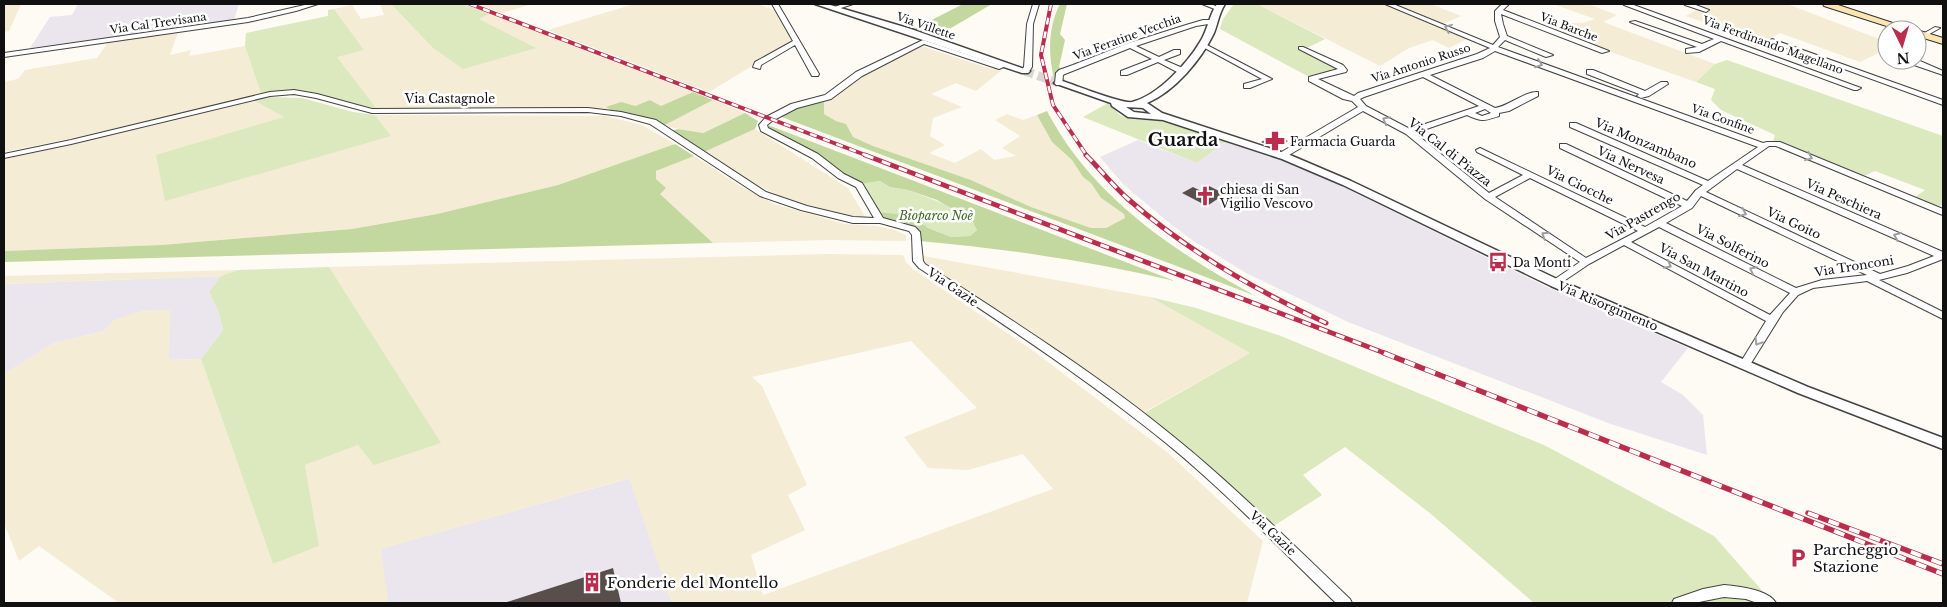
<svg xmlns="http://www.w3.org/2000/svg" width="1947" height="607" font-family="'Libre Baskerville',serif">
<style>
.industrial{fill:#ebe5ee}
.farmland{fill:#f4ecd4;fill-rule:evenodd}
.green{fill:#dce8be}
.forest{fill:#c3d89e}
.building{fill:#584f4d}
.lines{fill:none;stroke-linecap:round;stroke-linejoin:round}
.tertiary-tunnel{stroke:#dad7d2;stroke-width:9;stroke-dasharray:9 4.5;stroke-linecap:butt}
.minor-casing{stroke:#434343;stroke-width:2}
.tertiary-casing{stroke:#434343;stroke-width:3}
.secondary-casing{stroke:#323232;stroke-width:2}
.minor{fill:#fff;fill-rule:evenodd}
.tertiary{fill:#fff;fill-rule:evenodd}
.secondary{fill:#fbe6b2;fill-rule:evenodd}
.rail-far2-casing{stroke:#bb2d4d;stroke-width:4}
.rail-far1-casing{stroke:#bb2d4d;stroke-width:5}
.rail-casing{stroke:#bb2d4d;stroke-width:5.5}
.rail-far2{stroke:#fff;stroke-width:2.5;stroke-dasharray:7;stroke-linecap:butt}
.rail-far1{stroke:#fff;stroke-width:3;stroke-dasharray:9;stroke-linecap:butt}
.rail{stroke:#fff;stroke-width:4;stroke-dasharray:11;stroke-linecap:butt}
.oneway{stroke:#9f9f9f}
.labels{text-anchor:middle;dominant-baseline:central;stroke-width:5;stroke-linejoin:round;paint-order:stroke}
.far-street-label{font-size:11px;fill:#101010;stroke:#fff}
.street-label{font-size:12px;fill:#101010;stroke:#fff}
.poi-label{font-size:12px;fill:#101010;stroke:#fff;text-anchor:start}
.park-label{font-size:12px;font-style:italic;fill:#3c6622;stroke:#fff}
.near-poi-label{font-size:15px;fill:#101010;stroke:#fff;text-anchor:start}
.district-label{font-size:18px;font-weight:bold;fill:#101010;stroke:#fff}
</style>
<rect width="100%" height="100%" fill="#fefaf4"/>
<!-- industrial -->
<path class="industrial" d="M78,4H239L234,20L30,48L50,17L72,15Z
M1138,140L1197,163L1226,141L1273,157L1337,184L1545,286L1688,348L1661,382L1683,395L1703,415L1707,455L1608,423L1348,322L1248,274L1192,240L1167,221L1124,185L1100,157Z
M221,276L209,292L218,310L223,330L201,359L168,360L170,310H146L113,321L104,331L54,343L4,374V284Z
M630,478L672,603H388L380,549Z"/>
<!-- farmland -->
<path class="farmland" d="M4,4H21L9,31L4,32Z
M380,4H391L432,47L535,48L479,19L490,14L693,92L661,106L650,100L635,106L606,107L611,110L377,109L336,56L364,50L334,9L352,5L361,19L384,15Z
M477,4H532L502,13Z
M634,4H758L780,12L795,40L709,92L548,30Z
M1257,4H1431L1461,16L1441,25L1467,39L1449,48L1433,40L1409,48L1380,66Z
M1553,4H1588L1617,15L1603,22L1715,64L1696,82L1565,36L1551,30L1565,23H1583L1595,19Z
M1684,4H1787L1887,42V49L1860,62L1780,33L1762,43L1686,16L1698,9Z
M178,32L170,55L191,50L189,56L245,46L261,94L74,138L4,152V82L18,79L25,70L97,58L109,41Z
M918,45L985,67L1002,70L976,91L956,83L931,94L962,107L933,118L930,136L945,145L929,153L955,163L981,149L994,160L1016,156L1002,148L1020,136L995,120L1007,114L1023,120L1037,115L1052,142L1072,160L1083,177L1091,183L1101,198L1124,214L1125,218L1106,228H1091L1031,207L971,180L873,146L853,137L846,124L836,121L824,114V102L843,91L853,80Z
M253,100L285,117L391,136L375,115L605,116L642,125L675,144L558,185L437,214L352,229L161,245L4,251V157L74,143Z
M713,100L745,113L702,133L663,126Z
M755,129L848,188L866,218L850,217L783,198L747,179L704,152Z
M694,156L737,184L774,204L845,224L877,226L894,230L906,235V241L830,240L713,243L660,194L661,183L656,179V172L661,169Z
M828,254L903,255L906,262L913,269L1032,350L1167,452L1263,541L1247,603H672L629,478L381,549L388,603H119L39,546L19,561L4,523V374L54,343L104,331L113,321L126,316L146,310H170L169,360L201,359L273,564L319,546L305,465L358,445L440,443L329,267ZM911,341L977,408L904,437L928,468L968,470L1023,454L1053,489L763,595L751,555L805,530L788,495L807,485L762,386L752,377Z
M918,255L1150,297L1250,353L1139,415L925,264Z
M238,270L221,276L4,284V276Z"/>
<!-- green -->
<path class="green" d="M391,4H463L490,14L479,19L536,48L463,69L432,47Z
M1234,4H1257L1325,39L1305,49L1349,71L1313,79L1220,29L1223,19Z
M334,9L364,50L337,57L377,109L310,92L287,91L261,94L245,46L246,33L328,16V10Z
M1727,60L1943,136V205L1939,206L1914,198L1925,190L1875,171L1859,178L1773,142L1775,135L1721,110L1711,100L1715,89L1696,82L1715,64Z
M268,97L302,98L353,112L375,115L391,136L165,201L156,155L284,117L253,100Z
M1108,103L1120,115L1130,119L1159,121L1226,141L1197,163L1083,117Z
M880,181L890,187L908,190L947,205L954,211L973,220L977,230L970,236L951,237L928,228L911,215L877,212L860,184Z
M329,267L441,443L374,465L358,445L305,465L319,546L273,564L201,359L223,330L218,310L209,292L221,276L238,270Z
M1150,297L1196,308L1281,336L1546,446L1714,536L1773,603H1534L1431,514L1345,447L1303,475L1322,495L1272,527L1139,416L1250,353Z"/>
<!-- forest -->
<path class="forest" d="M963,4H992L934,38L912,30Z
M1060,4H1067L1060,34L1065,40L1059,67L1066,83L1054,79C1048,54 1048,27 1060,4Z
M693,92L713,100L663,126L641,116L611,110L606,107L621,102L635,106L650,100L661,106Z
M824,102V114L836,121L846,124L853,137L873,146L971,180L1031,207L1091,228H1106L1125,218L1124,214L1101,198L1091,183L1083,177L1072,160L1052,142L1037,115L1047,111C1091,196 1174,252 1256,296L779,116L805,105Z
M745,113L758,121L755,129L704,152L671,131L678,129L703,133Z
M768,125L1175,281C1090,261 1007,249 920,241L919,231L883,219L877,212L911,215L928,228L951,237L970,236L977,230L972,220L937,200L908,190L890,187L880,181L860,184L843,175L796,142L769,128Z
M675,144L694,156L656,171V179L666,188L660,194L713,243L4,262V251L161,245L352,229L437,214L558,185Z"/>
<!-- building -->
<path class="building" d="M1274,135L1288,141L1275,148L1261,142Z
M1209,186L1225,194L1207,206L1182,193L1193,187L1201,191Z
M613,568L621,603H508L507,602Z"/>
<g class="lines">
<!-- tertiary-tunnel -->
<path class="tertiary-tunnel" d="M1025,71L1059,83"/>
<defs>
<path id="minor" d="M309,4H318L296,11L248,22L4,57V53L248,18Z
M772,4H778L819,74L818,76H812L795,45L761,65L760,69L753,67L755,62L793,41Z
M843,4H853L835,10L832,8Z
M1033,4H1039L1033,24L1032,67L1028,73H1025L1021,71L1024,67L1027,24Z
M1202,4H1211L1220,8L1217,10Z
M1385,4H1393L1493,45L1500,37L1495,21V11L1502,4H1509L1503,10L1609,51L1602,53L1501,14L1503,24L1507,36L1553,55L1546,57L1505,40L1498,47L1763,143L1767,142H1780L1943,209V215L1940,214L1776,146H1769L1742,165L1943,252V259L1907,273L1879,280L1943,312V319L1867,281L1813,288L1798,295L1783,312L1748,368L1744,369L1739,365L1766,321L1624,245L1589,264L1558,285H1552L1550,283L1552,281L1580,262L1485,199L1406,134L1363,111L1284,158H1278V154L1358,107L1352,101L1343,99L1309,81V77L1338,69L1299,49V47H1303L1343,65L1347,70L1346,72L1318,79L1354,96L1358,93L1477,54L1490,48ZM1495,51L1758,147L1708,181L1576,123H1570V127L1703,185L1696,190L1687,201L1566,144H1560V148L1682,206L1645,227L1480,148L1476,150L1477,152L1523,175L1489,193L1415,133L1467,115C1482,122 1484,121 1499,116V113L1509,111L1538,96V92C1525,91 1509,106 1495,108L1430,75L1483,58ZM1423,77L1479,106L1410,129L1366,106L1360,99L1364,97ZM1485,109L1491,113L1482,116L1475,113ZM1737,169L1934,256L1908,266L1880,274L1706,192ZM1530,178L1638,231L1586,258L1495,197ZM1701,196L1867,275L1822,280L1796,288L1666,223L1692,208ZM1659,227L1790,293L1770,315L1631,242Z
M1623,4H1631L1861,88L1857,90H1854L1721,41L1699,52L1686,53V49L1697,47L1630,22L1635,21L1702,44L1714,39L1624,5Z
M1684,4H1693L1709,10L1706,12L1685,5Z
M1213,20L1215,21V23L1196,26L1136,46L1159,57L1174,50H1180V54L1164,60L1185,69V73H1179L1158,62L1127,75H1121V71L1152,59L1130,48L1065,74L1063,75L1062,85H1056L1055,83L1056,73L1059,70L1073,65L1129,43L1186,25L1203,20Z
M1935,27L1940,28L1926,36L1921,35Z
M1772,39L1943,100V105L1770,42L1769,41Z
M923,40L999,65L1004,63L1008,65L999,69L924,44L862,76L831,99L797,108L772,121L767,125L768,128L818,154L844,174L862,183L883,218L915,227L920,232L923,261L925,264C1010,319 1096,373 1174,437C1236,487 1292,544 1350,599L1352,603H1336C1280,549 1226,492 1166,443C1087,379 1003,324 919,268L913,261L912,235L909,231L880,223H853L801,210L760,196L650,124L621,116L588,112L372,113L316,98L294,94L270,96L71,144L4,158V154L71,140L270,92L294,90L317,94L372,109L588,108L621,112L656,120L766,192L807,206L853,217L874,218L856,187L838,178L812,158L761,131L759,125L766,117L791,104L825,95L856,72Z
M1201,44H1205L1272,79L1250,88H1244V84L1262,79L1201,46Z
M1914,61H1920L1943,71V75L1914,65Z
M1587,70H1593L1645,91L1661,82H1667L1668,84L1649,96L1641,98L1637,96L1639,94L1587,74Z
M1724,585C1738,586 1769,590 1776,603H1757L1746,599L1724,597L1694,603H1672L1674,599L1703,589Z"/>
<path id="tertiary" d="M815,4H827L911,29L1030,71L1028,73H1022Z
M1217,4H1225C1219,13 1218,23 1214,33C1201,60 1175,91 1147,103L1162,113L1290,155L1351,181L1559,280L1808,387L1943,438V449L1798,393L1551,286L1343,185L1282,159L1163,120L1128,117L1112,106L1111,103L1054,83L1059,80L1062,81C1075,85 1122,104 1132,102C1157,96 1187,64 1200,42C1208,30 1209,15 1217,4ZM1126,107L1143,108L1151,114L1134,112Z"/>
<path id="secondary" d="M1823,4H1835L1914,30H1899L1824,6Z
M1917,30L1943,38V44L1917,36Z"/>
</defs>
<!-- minor casing -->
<use href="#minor" class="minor-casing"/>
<!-- tertiary casing -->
<use href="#tertiary" class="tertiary-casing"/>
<!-- secondary casing -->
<use href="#secondary" class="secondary-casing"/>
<!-- minor -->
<use href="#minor" class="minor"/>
<!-- tertiary -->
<use href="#tertiary" class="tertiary"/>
<!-- secondary -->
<use href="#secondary" class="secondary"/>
<defs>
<path id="rail-far2" d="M470,4L868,156
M1051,4L1041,55L1053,105L1087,156"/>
<path id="rail-far1" d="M865,155L1387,354
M1086,155C1100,169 1113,186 1128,199C1187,251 1255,290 1326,323"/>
<path id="rail" d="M1384,353L1943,574
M1808,513L1943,564"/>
</defs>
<!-- rail-far2 casing -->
<use href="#rail-far2" class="rail-far2-casing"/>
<!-- rail-far1 casing -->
<use href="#rail-far1" class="rail-far1-casing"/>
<!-- rail casing -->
<use href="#rail" class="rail-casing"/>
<!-- rail-far2 -->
<use href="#rail-far2" class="rail-far2"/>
<!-- rail-far1 -->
<use href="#rail-far1" class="rail-far1"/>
<!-- rail -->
<use href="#rail" class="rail"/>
</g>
<!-- one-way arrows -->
<defs><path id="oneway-chevron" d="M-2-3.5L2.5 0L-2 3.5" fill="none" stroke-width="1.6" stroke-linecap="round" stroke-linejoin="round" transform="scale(1.25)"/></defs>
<g class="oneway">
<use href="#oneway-chevron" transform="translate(1448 28) rotate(-158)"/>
<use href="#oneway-chevron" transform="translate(1539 64) rotate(20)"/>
<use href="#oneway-chevron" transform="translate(1386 120) rotate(-151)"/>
<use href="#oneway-chevron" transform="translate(1809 157) rotate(22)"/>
<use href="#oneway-chevron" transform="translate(1743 213) rotate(25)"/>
<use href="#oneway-chevron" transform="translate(1545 235) rotate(-147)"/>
<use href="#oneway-chevron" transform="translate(1897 236) rotate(-156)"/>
<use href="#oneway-chevron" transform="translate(1668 265) rotate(28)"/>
<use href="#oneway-chevron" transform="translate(1753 270) rotate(-153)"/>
<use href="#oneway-chevron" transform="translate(1758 342) rotate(122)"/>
</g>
<!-- icons -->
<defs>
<symbol id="pharmacy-bare" viewBox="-9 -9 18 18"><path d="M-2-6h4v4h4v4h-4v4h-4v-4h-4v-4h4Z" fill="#bb2d4d" stroke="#fff" stroke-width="2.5" paint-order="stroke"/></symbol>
<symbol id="church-bare" viewBox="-9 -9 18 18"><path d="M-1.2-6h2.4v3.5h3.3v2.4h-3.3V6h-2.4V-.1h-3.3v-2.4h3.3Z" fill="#bb2d4d" stroke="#fff" stroke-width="2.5" paint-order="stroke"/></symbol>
<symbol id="bus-bare" viewBox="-9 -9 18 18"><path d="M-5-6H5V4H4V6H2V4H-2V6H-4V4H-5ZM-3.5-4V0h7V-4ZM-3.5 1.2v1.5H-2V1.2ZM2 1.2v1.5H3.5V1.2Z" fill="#bb2d4d" stroke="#fff" stroke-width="2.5" paint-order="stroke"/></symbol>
<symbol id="parking-bare" viewBox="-9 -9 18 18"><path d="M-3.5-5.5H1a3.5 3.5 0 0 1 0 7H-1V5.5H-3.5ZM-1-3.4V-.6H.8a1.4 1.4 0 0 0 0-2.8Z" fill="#bb2d4d" stroke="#fff" stroke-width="2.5" paint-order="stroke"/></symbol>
<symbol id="building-bare" viewBox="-9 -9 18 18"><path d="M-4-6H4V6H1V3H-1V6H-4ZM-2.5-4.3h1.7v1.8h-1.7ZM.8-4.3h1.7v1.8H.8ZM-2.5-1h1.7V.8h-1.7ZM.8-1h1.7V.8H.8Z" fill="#bb2d4d" stroke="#fff" stroke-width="2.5" paint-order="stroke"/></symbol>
</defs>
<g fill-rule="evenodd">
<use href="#pharmacy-bare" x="1261" y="127" width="28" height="28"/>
<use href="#church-bare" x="1191" y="182" width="28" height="28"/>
<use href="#bus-bare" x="1484" y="248" width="28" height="28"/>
<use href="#parking-bare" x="1784" y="544" width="28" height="28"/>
<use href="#building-bare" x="578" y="568" width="28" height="28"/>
</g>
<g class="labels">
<!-- far-street labels -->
<g class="far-street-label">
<text transform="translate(158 23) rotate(-8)">Via Cal Trevisana</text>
<text transform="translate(926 26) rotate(19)">Via Villette</text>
<text transform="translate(1569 27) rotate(21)">Via Barche</text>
<text transform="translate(1127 37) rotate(-20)">Via Feratine Vecchia</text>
<text transform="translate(1773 45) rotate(20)">Via Ferdinando Magellano</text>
<text transform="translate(1421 63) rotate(-18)">Via Antonio Russo</text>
<text transform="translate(1723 119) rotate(20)">Via Confine</text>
</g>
<!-- street labels -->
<g class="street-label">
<text x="450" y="98">Via Castagnole</text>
<text transform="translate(1646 143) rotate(23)">Via Monzambano</text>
<text transform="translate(1450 152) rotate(38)">Via Cal di Piazza</text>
<text transform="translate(1631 165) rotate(25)">Via Nervesa</text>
<text transform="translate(1580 185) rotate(26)">Via Ciocche</text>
<text transform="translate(1844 199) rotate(24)">Via Peschiera</text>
<text transform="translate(1643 216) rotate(-30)">Via Pastrengo</text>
<text transform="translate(1794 223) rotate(25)">Via Goito</text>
<text transform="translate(1733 246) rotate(27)">Via Solferino</text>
<text transform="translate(1854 266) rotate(-9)">Via Tronconi</text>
<text transform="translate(1704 270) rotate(28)">Via San Martino</text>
<text transform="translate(953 287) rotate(34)">Via Gazie</text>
<text transform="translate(1608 306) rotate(23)">Via Risorgimento</text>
<text transform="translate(1273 533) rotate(43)">Via Gazie</text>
</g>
<!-- poi labels -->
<g class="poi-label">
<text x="1290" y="141">Farmacia Guarda</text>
<text x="1220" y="189">chiesa di San<tspan x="1220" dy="14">Vigilio Vescovo</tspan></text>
<text x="1513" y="262">Da Monti</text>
</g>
<!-- park labels -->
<g class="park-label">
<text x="936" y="215">Bioparco Noè</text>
</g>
<!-- near-poi labels -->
<g class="near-poi-label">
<text x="1813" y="549">Parcheggio<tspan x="1813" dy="17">Stazione</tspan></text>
<text x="607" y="582">Fonderie del Montello</text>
</g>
<!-- district labels -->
<g class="district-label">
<text x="1183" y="140">Guarda</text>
</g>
</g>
<!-- border -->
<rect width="1947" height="607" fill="none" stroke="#101010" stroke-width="10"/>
<!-- north arrow -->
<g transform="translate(1902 45) rotate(175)"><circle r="24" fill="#ffffff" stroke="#9f9f9f"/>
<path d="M0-4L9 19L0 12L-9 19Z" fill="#bb2d4d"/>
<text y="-8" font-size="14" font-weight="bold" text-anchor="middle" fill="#101010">N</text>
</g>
</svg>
